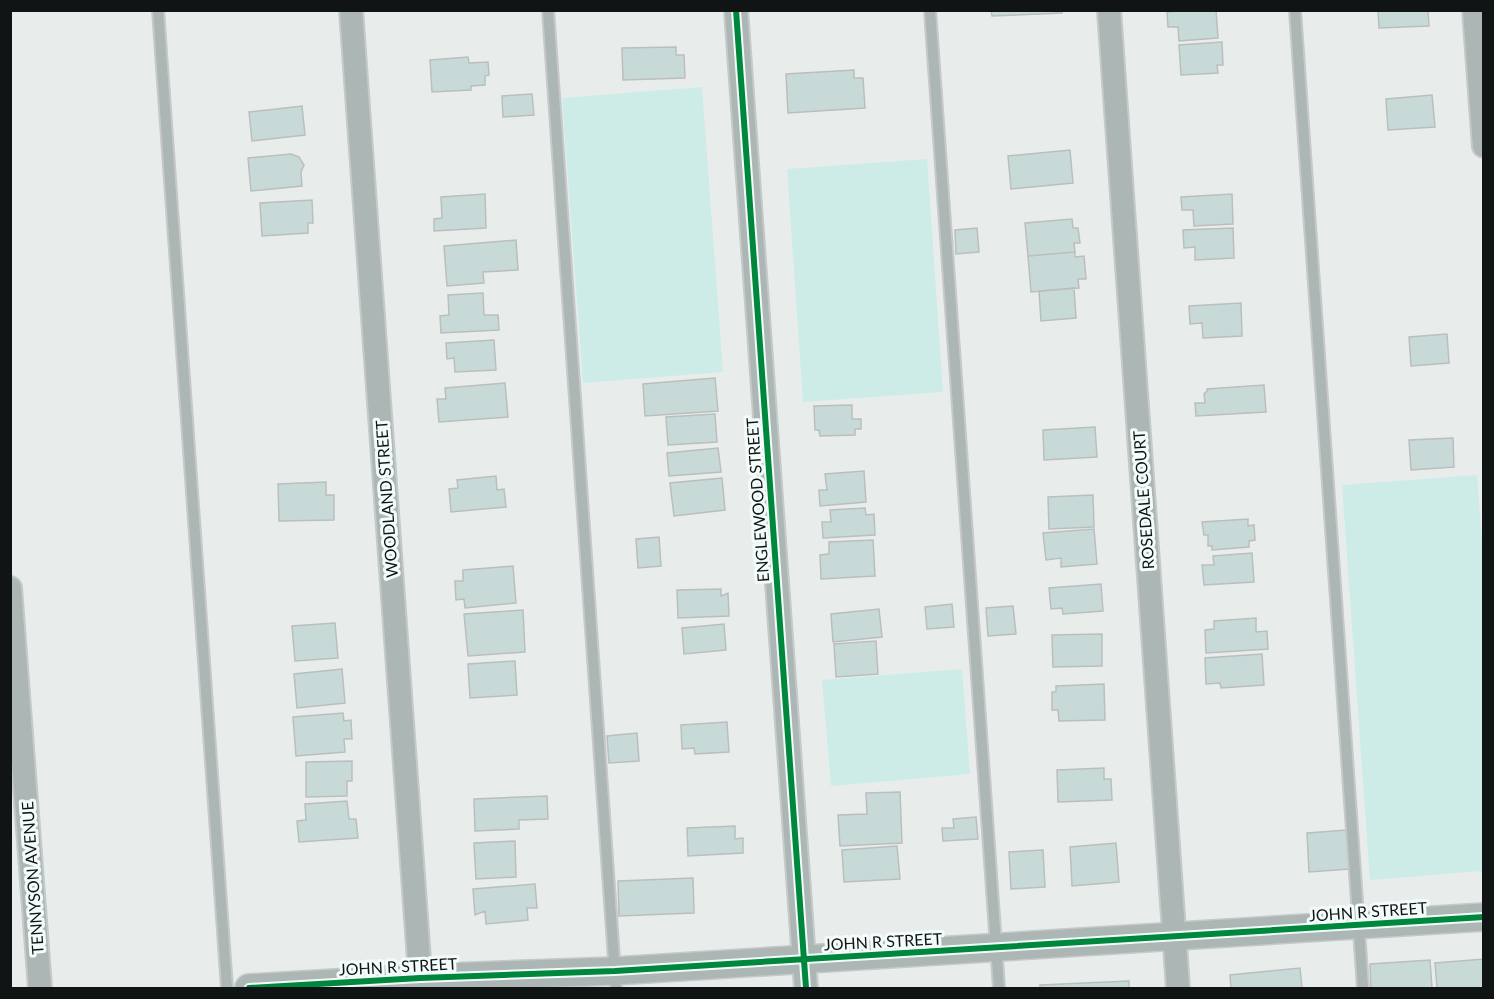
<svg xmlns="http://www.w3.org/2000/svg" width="1494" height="999" font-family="Lato,sans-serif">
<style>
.green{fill:#cdece7}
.building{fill:#c8dad7;stroke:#babebd;stroke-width:1.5}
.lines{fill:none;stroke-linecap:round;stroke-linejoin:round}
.service-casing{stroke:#c6c9c9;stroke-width:14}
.minor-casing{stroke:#c6c9c9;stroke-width:26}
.tertiary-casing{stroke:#c6c9c9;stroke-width:30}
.service{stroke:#acb6b5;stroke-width:10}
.minor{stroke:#acb6b5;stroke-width:22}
.tertiary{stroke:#acb6b5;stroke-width:27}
.cycleway-casing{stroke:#f4fcfb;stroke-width:10}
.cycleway{stroke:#00873e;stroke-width:6}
.labels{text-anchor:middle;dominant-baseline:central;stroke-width:6;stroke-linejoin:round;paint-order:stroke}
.street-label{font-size:16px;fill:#111414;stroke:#f4fcfb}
</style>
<rect width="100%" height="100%" fill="#e8edec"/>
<!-- green -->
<path class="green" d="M702,87L723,372L583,383L562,98Z
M927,159L943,392L803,402L787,169Z
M1477,475L1484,568L1483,871L1370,880L1342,485Z
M962,669L970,774L831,786L822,680Z"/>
<!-- building -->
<path class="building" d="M991,10H1062V13L992,16Z
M1189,10H1216L1218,38L1179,41L1178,27H1168L1167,12Z
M1378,10H1428L1429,26L1379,28Z
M1222,42L1223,65H1217L1218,73L1181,75L1179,45Z
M676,47V55H684L685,78L623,80L622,48Z
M468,57L469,63L488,62L489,75L485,76V85L471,86V90L432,92L430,60Z
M854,70V78H863L865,108L788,113L786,74Z
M532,94L534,115L503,117L502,96Z
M1432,95L1435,127L1388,130L1386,99Z
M302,106L305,135L252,141L249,112Z
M1070,150L1073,183L1011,189L1008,156Z
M291,154L299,157L304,165L301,172L302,186L251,191L248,158Z
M485,194L486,228L434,231V219L442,218L441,197Z
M1232,194L1233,224L1194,226L1193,210H1182L1181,197Z
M312,200L313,223H308V233L262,236L260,203Z
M1072,219L1073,228H1078L1080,243H1074L1075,252L1028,256L1025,223Z
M977,228L979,252L956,254L955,230Z
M1233,228L1234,258L1195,260V247L1184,248L1183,230Z
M516,240L518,270L483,272L484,283L447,286L444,246Z
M1075,252V257L1084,256L1086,279H1078L1079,288L1031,292L1028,256Z
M1074,288L1076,318L1041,321L1039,291Z
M483,293L484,315H498L499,330L441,333L440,316L449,315L448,295Z
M1241,303L1242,336L1203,338L1202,323L1190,324L1189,306Z
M1447,334L1449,363L1411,366L1409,337Z
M494,340L496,370L455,372L454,358L447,359L446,343Z
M715,378L718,411L645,416L643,384Z
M505,383L508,417L439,422L437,399H446L445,388Z
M1264,385L1266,412L1196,416L1195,403H1205L1204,394L1207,391V389Z
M852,405V419H861V429H855V435L820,436L819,430H815L814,406Z
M715,414L717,442L668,445L666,417Z
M1095,427L1097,457L1044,460L1043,430Z
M1453,438L1454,467L1411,470L1409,440Z
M718,448L721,472L669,476L667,453Z
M864,471L866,502L820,506L819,490H827L825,474Z
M496,476L497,490L504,489L506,507L451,512L449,489L458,488L457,480Z
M722,478L725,510L674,516L670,483Z
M326,482V495H334V520L279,521L278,484Z
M1093,495L1094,527L1049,529L1048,497Z
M865,508L866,515L874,514L875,535L823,538L822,522H831L830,510Z
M1248,519V526L1254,525L1255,540L1249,541V547L1212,550V546H1208V535H1204L1202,522Z
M1094,529L1097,564L1061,567V558L1046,560L1043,533Z
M659,537L661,566L638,568L636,539Z
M873,540L875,576L821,579L820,555L829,554V542Z
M1252,553L1254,582L1204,585L1202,565H1214L1213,556Z
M513,566L516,603L465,608L464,599L456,600L455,581H463V570Z
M1101,584L1103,611L1063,614L1062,608L1051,609L1049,588Z
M721,589V596L728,593L729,616L678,618L677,590Z
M952,604L954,627L927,629L925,607Z
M1013,606L1016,634L988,636L986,608Z
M879,609L882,637L833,642L831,614Z
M523,610L525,652L468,656L464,614Z
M1256,618V632L1267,631L1268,649L1206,653L1205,630L1214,629V621Z
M335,623L338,658L295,661L292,626Z
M724,624L726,650L684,654L682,628Z
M1102,634V666L1053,667L1052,635Z
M876,641L878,674L836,677L834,644Z
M1262,654L1264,685L1221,688L1220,683L1206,684L1205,658Z
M515,661L517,695L470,698L468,664Z
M342,669L345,703L297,708L294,674Z
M1104,684L1105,720L1059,721L1058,710H1052V692H1056V686Z
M343,713L344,721L351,720L352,739H344L345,752L296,756L293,717Z
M727,722L729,752L695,754L694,748L682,749L681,725Z
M637,733L639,761L609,763L607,736Z
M352,761V781H347V796L306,797V762Z
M1104,768V779H1111L1112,800L1058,802L1057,770Z
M900,792L902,843L840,846L838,815L867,814L866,793Z
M547,796L548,819L519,820V829L475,831L474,799Z
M347,801L349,819H356L358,838L299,842L297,821L306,820L305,804Z
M976,817L978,839L943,841L942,828H954L953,819Z
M735,826V839L743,838V853L688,856L687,828Z
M1347,830L1350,869L1309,872L1307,833Z
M515,841L516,877L476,879L474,843Z
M1116,843L1119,882L1072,886L1070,847Z
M897,846L900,879L844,882L842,850Z
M1043,850L1045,887L1011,889L1009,852Z
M693,878L694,913L619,916L618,881Z
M535,884L537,908H527L528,920L486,924L485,911L475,915L473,889Z
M1484,959V988H1437L1435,963Z
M1430,960L1432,988H1371L1370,964Z
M1300,968L1302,988H1231L1230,975Z
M1129,981V988H1040V985Z"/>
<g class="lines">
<defs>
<path id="service" d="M158,10L227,988
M548,10L616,988
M930,10L999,988
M1295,10L1363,988"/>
<path id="minor" d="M351,10L421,988
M736,10L806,988
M1109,10L1178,988
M1474,10L1484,146
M10,588L40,988"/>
<path id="tertiary" d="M249,988L420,978L615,971L1484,917"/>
</defs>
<!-- service casing -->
<use href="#service" class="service-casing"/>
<!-- minor casing -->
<use href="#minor" class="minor-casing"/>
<!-- tertiary casing -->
<use href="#tertiary" class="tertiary-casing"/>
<!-- service -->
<use href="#service" class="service"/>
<!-- minor -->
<use href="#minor" class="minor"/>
<!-- tertiary -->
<use href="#tertiary" class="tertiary"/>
<defs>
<path id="cycleway" d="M736,10L806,988
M249,988L420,978L615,971L1484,917"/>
</defs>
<!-- cycleway casing -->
<use href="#cycleway" class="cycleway-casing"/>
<!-- cycleway -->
<use href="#cycleway" class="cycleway"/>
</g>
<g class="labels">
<!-- street labels -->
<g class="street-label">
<text transform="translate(386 499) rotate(-94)">WOODLAND STREET</text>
<text transform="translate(757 500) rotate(-94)">ENGLEWOOD STREET</text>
<text transform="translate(1143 500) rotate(-94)">ROSEDALE COURT</text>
<text transform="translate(32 878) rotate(-94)">TENNYSON AVENUE</text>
<text transform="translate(1368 911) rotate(-4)">JOHN R STREET</text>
<text transform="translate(883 941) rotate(-3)">JOHN R STREET</text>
<text transform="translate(398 966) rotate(-3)">JOHN R STREET</text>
</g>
</g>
<!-- border -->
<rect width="1494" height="999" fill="none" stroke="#111414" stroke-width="24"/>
</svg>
